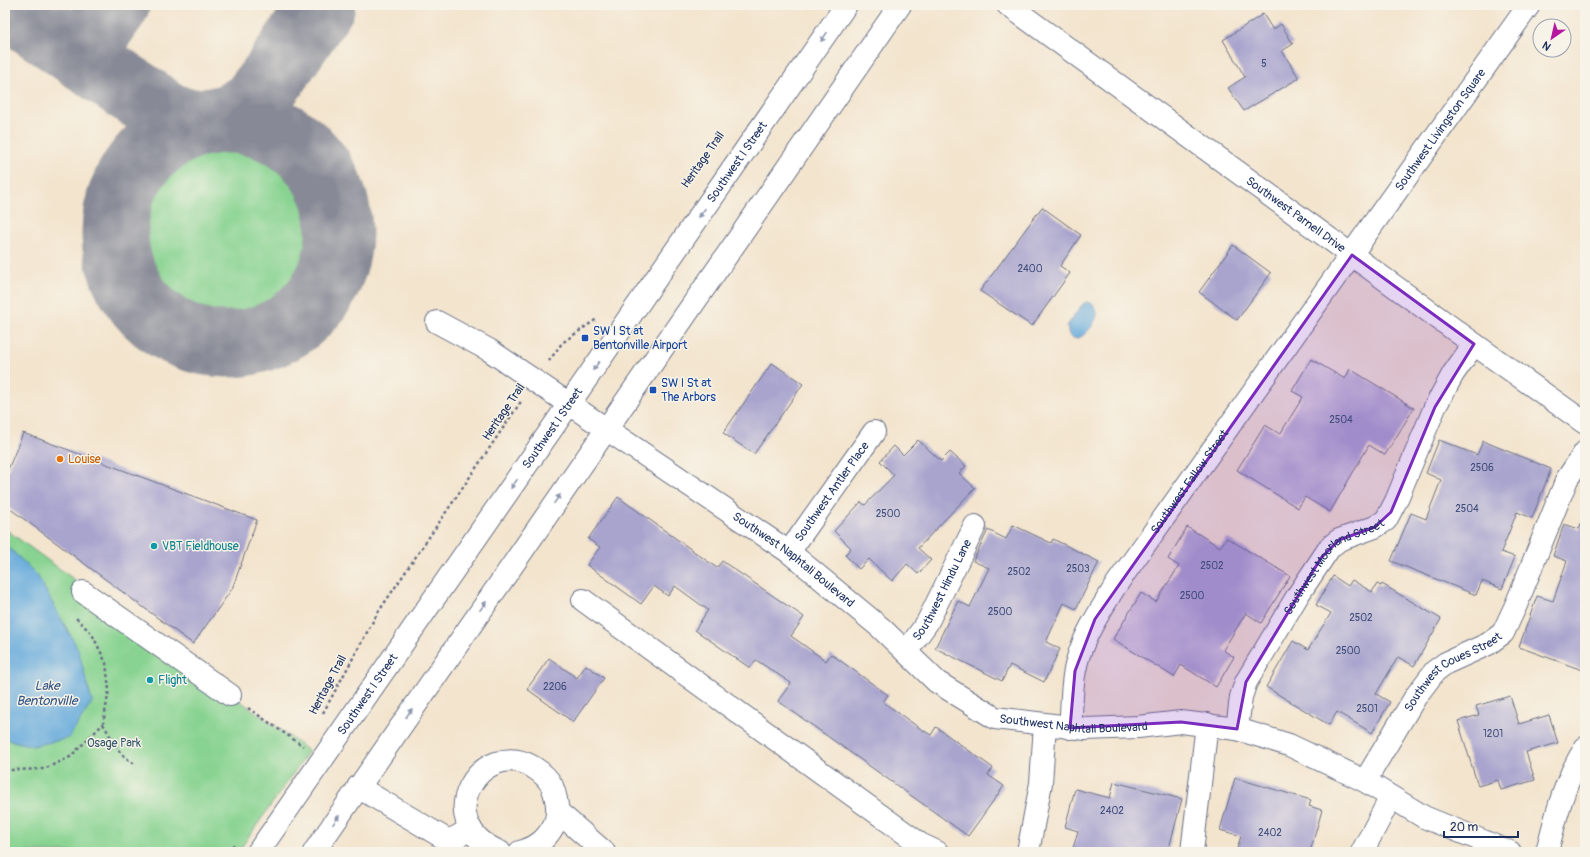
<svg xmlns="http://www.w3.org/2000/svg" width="1590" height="857" font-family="Pangolin,sans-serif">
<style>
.green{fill:#88d391;stroke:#528178}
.water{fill:#68abdc;stroke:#426d9d}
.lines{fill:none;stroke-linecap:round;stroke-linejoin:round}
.taxiway{stroke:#878a96;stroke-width:67}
.building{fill:#a9a4ce}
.minor-casing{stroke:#676e85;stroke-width:24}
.major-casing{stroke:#676e85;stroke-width:24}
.path{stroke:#676e85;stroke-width:2.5;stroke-dasharray:3 3;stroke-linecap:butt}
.minor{stroke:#fff;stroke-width:22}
.major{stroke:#fff;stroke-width:22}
.oneway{fill:#8d97ae}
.marked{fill:#7b2cbf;fill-opacity:0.2;stroke:#7b2cbf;stroke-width:3;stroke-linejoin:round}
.transit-dot{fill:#1a4fb4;stroke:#f7f3e8;stroke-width:1.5}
.food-dot{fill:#e8710a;stroke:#f7f3e8;stroke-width:1.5}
.culture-dot{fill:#0f9aa8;stroke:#f7f3e8;stroke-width:1.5}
.labels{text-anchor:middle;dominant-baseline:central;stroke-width:3;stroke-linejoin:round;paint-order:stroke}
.number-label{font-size:10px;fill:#3e4c7a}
.street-label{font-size:12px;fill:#1b2f5e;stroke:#f7f3e8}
.transit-label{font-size:12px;fill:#164399;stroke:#f7f3e8;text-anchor:start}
.food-label{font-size:12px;fill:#c56008;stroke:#f7f3e8;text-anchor:start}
.culture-label{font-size:12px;fill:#0d838f;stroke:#f7f3e8;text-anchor:start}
.park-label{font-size:12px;fill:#36586b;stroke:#f7f3e8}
.water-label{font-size:13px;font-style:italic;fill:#325484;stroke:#f7f3e8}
</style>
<rect width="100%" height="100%" fill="#f7f3e8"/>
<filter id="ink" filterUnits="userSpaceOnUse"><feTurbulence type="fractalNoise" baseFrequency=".025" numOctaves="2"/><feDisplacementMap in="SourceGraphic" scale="8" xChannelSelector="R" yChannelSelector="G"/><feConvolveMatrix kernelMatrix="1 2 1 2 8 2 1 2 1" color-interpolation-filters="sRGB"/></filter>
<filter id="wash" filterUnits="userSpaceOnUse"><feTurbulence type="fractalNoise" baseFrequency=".012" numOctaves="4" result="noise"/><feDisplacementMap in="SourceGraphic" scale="16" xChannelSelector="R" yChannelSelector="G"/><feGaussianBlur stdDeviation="0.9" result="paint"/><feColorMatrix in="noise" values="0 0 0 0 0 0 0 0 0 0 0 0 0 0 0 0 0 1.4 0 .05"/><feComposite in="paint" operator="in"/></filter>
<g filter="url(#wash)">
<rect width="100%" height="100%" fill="#f3e4cd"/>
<!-- green -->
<path class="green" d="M135 233a92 92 0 1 1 184 0a92 92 0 1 1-184 0Z
M5,529L309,751L238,852H5Z"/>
<!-- water -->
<path class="water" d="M1087,302C1111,309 1085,337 1078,338C1074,339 1071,337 1069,335L1067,326L1083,304Z
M5,544L37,575L78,649L92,702L69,738L33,746L5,739Z"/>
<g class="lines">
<!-- taxiway -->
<path class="taxiway" d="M7,5L166,114L185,122H208L230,117L252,104L273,77L322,5
M81,55L116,5
M115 232a112 112 0 1 1 224 0a112 112 0 1 1-224 0Z"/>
</g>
<g id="blocks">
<!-- building -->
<path class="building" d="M1263,14L1273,30L1281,24L1293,44L1282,51L1299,78L1244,111L1228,88L1245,77L1223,40Z
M1042,207L1081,235L1060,266L1070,273L1032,326L980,291Z
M1233,245L1271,273L1237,320L1199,292Z
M1311,359L1345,379L1350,369L1414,408L1385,455L1369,445L1330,512L1305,497L1298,508L1237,470L1265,425L1280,434L1303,397L1292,391Z
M772,363L803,384L754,454L723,433Z
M23,433L257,520L232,589L193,644L5,505V477Z
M918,440L941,461L950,452L966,466L959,473L975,488L918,548L931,560L918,574L907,564L892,581L869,559L859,569L845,555L851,548L834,531L861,502L865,505L894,475L880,461L894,446L903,455Z
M1439,440L1477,455L1483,441L1551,469L1532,518L1517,512L1501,552L1515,557L1502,589L1482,581L1476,595L1391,561L1411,513L1426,519L1441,480L1426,473Z
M618,497L717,568L722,561L804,617L791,636L826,661L831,654L888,695L883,702L918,727L931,735L936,727L993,768L988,775L1004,786L968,836L778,701L791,683L756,660L750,668L695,630L708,610L675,586L668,596L654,586L641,604L587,565L600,547L588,539Z
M1583,519L1585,520V671L1519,647L1537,596L1553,601L1567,561L1553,556L1564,524L1579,529Z
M1013,525L1051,543L1053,539L1099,562L1076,609L1064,603L1046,642L1060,649L1044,682L1010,665L1002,681L935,648L958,601L970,607L989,568L973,561L988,530L1006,539Z
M1187,527L1220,547L1227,538L1290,576L1261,623L1246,613L1223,650L1234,657L1216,687L1181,665L1174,677L1113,639L1141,593L1156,602L1179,566L1168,559Z
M1333,576L1348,586L1352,580L1372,592L1377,584L1381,586L1382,584L1441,619L1414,666L1398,657L1376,694L1390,702L1372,733L1337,712L1329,725L1266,687L1293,641L1308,650L1331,613L1316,605Z
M549,658L577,678L586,665L604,678L573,722L527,689Z
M1510,696L1519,724L1549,715L1558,743L1526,752L1535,780L1501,790L1498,780L1478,786L1458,721L1479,715L1476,706Z
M1235,778L1311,800L1309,806L1322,810L1310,852H1236L1241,836L1220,830Z
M1114,782L1182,799L1168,852H1072L1078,831L1065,827L1075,789L1110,798Z"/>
</g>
</g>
<g filter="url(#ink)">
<use href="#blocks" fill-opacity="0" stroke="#676e85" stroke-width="1"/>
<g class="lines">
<defs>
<g id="minor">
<path id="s1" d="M1008,5L1474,344L1585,423"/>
<path id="s2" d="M437,322L489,350L789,552L881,628L937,682L995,718L1086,729L1138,727L1181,722L1237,729L1289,745L1365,781L1424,817L1510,852"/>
<path id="s3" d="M789,552L874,432"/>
<path d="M83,592L230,695"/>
<path d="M583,600L920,844L937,852"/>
<path id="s4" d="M906,652L927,623L975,526"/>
<path id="s5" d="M1070,728C1072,709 1071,689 1075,670C1081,638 1100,612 1116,585L1529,5"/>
<path id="s6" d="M1237,729L1241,697L1246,682L1298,595L1330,547L1339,540L1375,527L1386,520L1396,501L1435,407L1453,374L1474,344"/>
<path id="s7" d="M1365,781L1416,696L1435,671L1446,663L1488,644L1503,633L1516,605L1567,479L1585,452"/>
<path d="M358,787L449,841L471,829"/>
<path d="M557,811L604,852"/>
<path d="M500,852C427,822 482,736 533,767C541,772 548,778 552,786C557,799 560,815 553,827C545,841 535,848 520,852"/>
<path d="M1028,852L1041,783L1045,725"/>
<path d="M1192,852L1207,724"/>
<path d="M1362,852L1391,797"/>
<path d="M1547,852C1556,815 1565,780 1585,748"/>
</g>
<g id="major">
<path id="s8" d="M258,852L846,5"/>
<path d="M314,852L900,5"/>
</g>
</defs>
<!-- minor casing -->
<use href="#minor" class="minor-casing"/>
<!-- major casing -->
<use href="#major" class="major-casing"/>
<!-- path -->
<path class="path" d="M549,361L562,343L598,318
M248,708L303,746
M323,713L377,614L522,400
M103,724L121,754L136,765
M5,768L12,770L44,769L70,757L103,724L109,690L106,663L92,634L76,618
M229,852L234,844"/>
<!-- minor -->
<use href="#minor" class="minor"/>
<!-- major -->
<use href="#major" class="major"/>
</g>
<!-- one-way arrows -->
<defs><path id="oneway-solid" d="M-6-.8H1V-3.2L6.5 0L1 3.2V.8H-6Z"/></defs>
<g class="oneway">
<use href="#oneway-solid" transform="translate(824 37) rotate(125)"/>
<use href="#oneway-solid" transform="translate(702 213) rotate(125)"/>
<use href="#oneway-solid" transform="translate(596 366) rotate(125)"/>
<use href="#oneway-solid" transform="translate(514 484) rotate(125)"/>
<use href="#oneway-solid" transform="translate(557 499) rotate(-55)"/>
<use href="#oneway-solid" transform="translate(483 606) rotate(-55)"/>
<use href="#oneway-solid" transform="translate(409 713) rotate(-55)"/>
<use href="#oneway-solid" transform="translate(336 820) rotate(-55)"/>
</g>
</g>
<!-- marked area -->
<path class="marked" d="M1352,255L1474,344L1435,407L1391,512L1375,527L1339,540L1321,558L1246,682L1237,729L1181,722L1070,728L1075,671L1095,619Z"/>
<!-- markers -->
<g class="transit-dot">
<rect x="581" y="334" width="8" height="8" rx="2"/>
<rect x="649" y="386" width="8" height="8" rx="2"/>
</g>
<circle class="food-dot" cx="60" cy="459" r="4"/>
<g class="culture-dot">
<circle cx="154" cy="546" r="4"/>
<circle cx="150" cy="680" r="4"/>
</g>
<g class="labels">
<!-- number labels -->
<g class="number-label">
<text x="1264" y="64">5</text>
<text x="1030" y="269">2400</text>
<text x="1341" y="420">2504</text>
<text x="1482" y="468">2506</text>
<text x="1467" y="509">2504</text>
<text x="888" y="514">2500</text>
<text x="1212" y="566">2502</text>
<text x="1078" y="569">2503</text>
<text x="1019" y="572">2502</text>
<text x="1192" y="596">2500</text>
<text x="1000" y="612">2500</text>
<text x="1361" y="618">2502</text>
<text x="1348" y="651">2500</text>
<text x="555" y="687">2206</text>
<text x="1367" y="709">2501</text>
<text x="1493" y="734">1201</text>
<text x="1112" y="811">2402</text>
<text x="1270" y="833">2402</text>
</g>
<!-- street labels -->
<g class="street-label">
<text stroke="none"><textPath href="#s5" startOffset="712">Southwest Livingston Square</textPath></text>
<text transform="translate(703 160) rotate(-55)">Heritage Trail</text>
<text stroke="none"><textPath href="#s8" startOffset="840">Southwest I Street</textPath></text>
<text stroke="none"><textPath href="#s1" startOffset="356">Southwest Parnell Drive</textPath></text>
<text transform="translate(504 412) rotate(-56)">Heritage Trail</text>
<text stroke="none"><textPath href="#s8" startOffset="516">Southwest I Street</textPath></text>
<text stroke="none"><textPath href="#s5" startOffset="280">Southwest Fallow Street</textPath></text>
<text stroke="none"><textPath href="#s3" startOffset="74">Southwest Antler Place</textPath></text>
<text stroke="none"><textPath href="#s2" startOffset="429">Southwest Naphtali Boulevard</textPath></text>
<text stroke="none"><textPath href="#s6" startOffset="197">Southwest Moorland Street</textPath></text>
<text stroke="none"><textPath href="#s4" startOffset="72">Southwest Hindu Lane</textPath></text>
<text stroke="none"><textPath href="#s7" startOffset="144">Southwest Coues Street</textPath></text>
<text transform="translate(328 685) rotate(-62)">Heritage Trail</text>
<text stroke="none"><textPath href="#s8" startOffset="192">Southwest I Street</textPath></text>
<text stroke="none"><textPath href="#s2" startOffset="765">Southwest Naphtali Boulevard</textPath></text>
</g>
<!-- transit labels -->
<g class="transit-label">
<text x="593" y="331">SW I St at<tspan x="593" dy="14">Bentonville Airport</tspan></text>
<text x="661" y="383">SW I St at<tspan x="661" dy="14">The Arbors</tspan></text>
</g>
<!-- food labels -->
<g class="food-label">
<text x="68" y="459">Louise</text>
</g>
<!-- culture labels -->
<g class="culture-label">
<text x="162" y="546">VBT Fieldhouse</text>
<text x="158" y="680">Flight</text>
</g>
<!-- park labels -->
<g class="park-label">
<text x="114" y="743">Osage Park</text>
</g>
<!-- water labels -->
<g class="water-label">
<text x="47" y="686">Lake<tspan x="47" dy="15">Bentonville</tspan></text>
</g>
</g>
<!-- margin -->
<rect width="1590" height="857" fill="none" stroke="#f7f3e8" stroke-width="20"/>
<!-- north arrow -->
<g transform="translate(1552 38) rotate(214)"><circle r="19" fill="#f7f3e8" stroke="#9fa5b1"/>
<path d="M0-3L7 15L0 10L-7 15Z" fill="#b5179e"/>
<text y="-6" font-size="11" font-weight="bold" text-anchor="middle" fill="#1b2f5e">N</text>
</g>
<!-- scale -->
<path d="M1444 831v6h74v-6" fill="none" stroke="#1b2f5e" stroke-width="2"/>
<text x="1450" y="831" font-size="12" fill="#1b2f5e" stroke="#f7f3e8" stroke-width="3" paint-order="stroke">20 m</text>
</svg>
